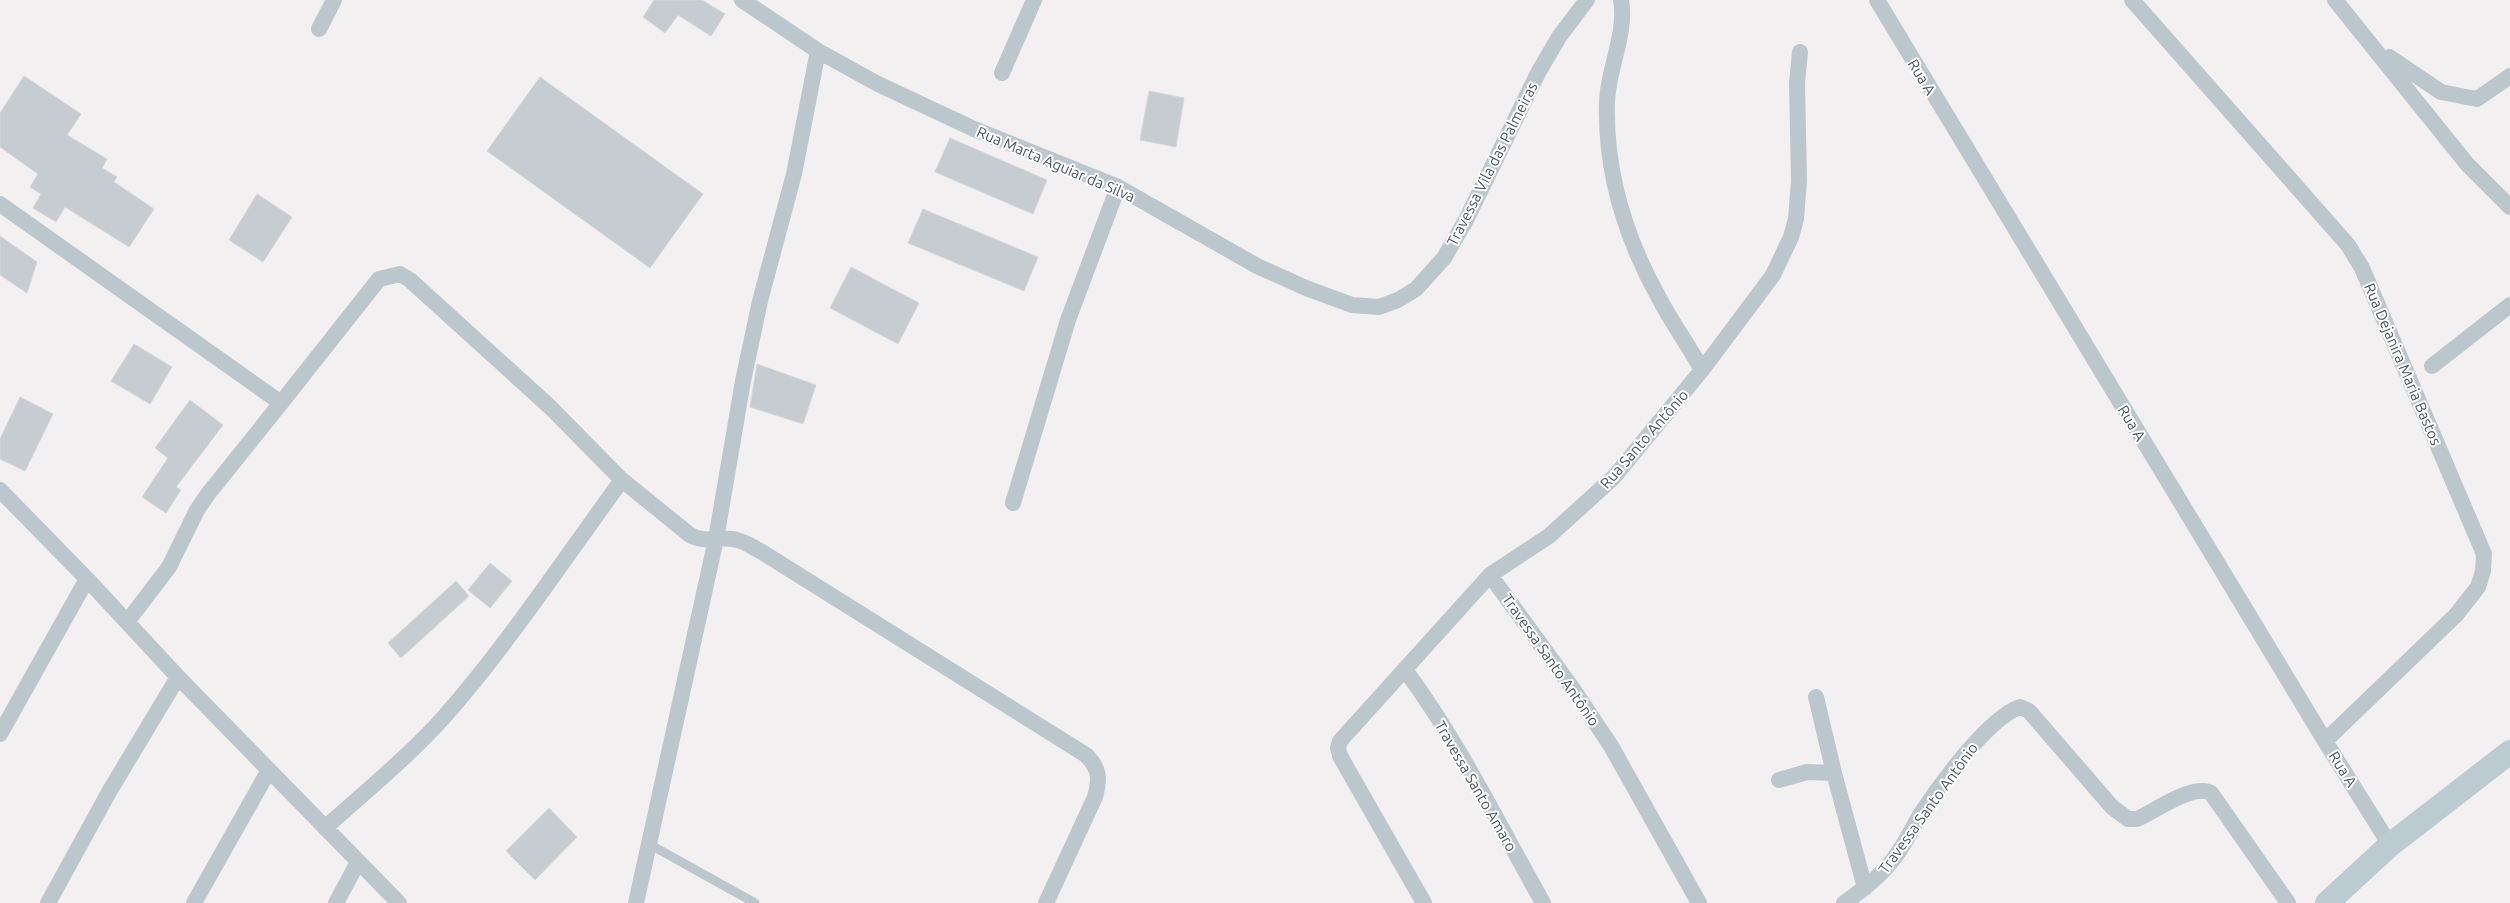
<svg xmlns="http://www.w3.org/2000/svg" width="2510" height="903" font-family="Ubuntu,sans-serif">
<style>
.building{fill:#c7ccd0;stroke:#d4d8db}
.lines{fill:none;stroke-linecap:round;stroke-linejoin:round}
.service{stroke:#bcc7cd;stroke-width:9}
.minor{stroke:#bcc7cd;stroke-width:16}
.secondary{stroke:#bccad2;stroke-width:24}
.labels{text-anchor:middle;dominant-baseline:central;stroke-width:4;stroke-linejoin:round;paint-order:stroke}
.street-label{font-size:15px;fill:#48575e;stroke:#fff}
</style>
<rect width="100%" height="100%" fill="#f3f0f1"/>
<!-- building -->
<path class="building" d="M654,0H702L725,14L711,36L678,15L665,33L643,17Z
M24,76L81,114L67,135L107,159L102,168L117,177L114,182L154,209L129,247L65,207L56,222L33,208L41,194L30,187L38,174L0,147V113Z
M540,77L703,194L650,268L487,151Z
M1149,91L1184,98L1176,147L1140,140Z
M950,138L1047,180L1033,214L935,172Z
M257,194L292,217L263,262L229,240Z
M923,209L1038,257L1024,291L908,243Z
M0,236L37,262L27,293L0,275Z
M851,267L919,303L898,344L830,308Z
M134,344L172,367L150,404L111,381Z
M757,364L816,385L803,424L750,407Z
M20,397L53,414L25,471L0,459V439Z
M190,400L223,425L176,487L181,490L166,513L142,497L168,458L155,448Z
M490,563L512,581L490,608L468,590Z
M456,581L469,596L401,658L388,643Z
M549,808L577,837L535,880L506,851Z"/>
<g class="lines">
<!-- service -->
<path class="service" d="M649,844L755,903"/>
<!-- minor -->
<path class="minor" d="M742,0L818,51L878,84L974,129L1118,187L1257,266L1306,288L1352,305L1379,307L1398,300L1416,289L1444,258L1466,220L1538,73L1559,37L1587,0
M1621,0C1627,34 1608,68 1607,102C1605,172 1625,237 1659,298C1672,323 1689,346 1702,370
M1877,0L2325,741L2390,845
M2132,0L2348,245L2362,268L2484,554L2483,571L2478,587L2456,615L2325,741
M2335,0L2467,164L2510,207
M319,29L334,0
M2389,57L2441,92L2477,99L2510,76
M1002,73L1034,0
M0,204L281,403L379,279L400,274L410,280L550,407L622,480L690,535C706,544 720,535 737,540C746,542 754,548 762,552L1086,755C1100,769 1100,779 1095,797L1046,903
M2432,366L2510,305
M0,490L87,579L178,677L399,903
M1013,503L1068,320L1118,187
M1490,575L1573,689L1611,746L1699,903
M127,622L169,567L197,510L208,494L281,403
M1406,671C1459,743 1499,825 1543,903
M1816,697L1834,773
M0,734L87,579
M1779,780L1807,772L1834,773L1865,888
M325,828C365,792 408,757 444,717C509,643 564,559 622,480
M48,903L109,792L178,677
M194,903L269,770
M336,903L358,862
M636,903L716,539L743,381L760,301L794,174L818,51
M1424,903L1340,756L1338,748L1340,741L1490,575L1549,536L1614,477L1702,370L1773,275L1791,237L1796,219L1799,181L1797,83L1800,52
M1844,903C1863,890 1881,876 1895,857C1905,844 1912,829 1920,815C1939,786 1988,718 2020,707L2029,711L2112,807L2128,819H2137C2155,811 2194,783 2211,793L2288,903"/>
<!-- secondary -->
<path class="secondary" d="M2327,903L2390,845L2510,752"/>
</g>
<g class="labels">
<!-- street labels -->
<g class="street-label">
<text transform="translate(1922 77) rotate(59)">Rua A</text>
<text transform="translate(1056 164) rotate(23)">Rua Marta Aguiar da Silva</text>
<text transform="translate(1492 164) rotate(-63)">Travessa Vila das Palmeiras</text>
<text transform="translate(2403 364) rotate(67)">Rua Dejanira Maria Bastos</text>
<text transform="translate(2132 423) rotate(59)">Rua A</text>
<text transform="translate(1644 439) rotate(-49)">Rua Santo Antônio</text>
<text transform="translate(1551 660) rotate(55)">Travessa Santo Antônio</text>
<text transform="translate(2343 769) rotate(58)">Rua A</text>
<text transform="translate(1476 786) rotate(60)">Travessa Santo Amaro</text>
<text transform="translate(1928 808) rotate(-54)">Travessa Santo Antônio</text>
</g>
</g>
</svg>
